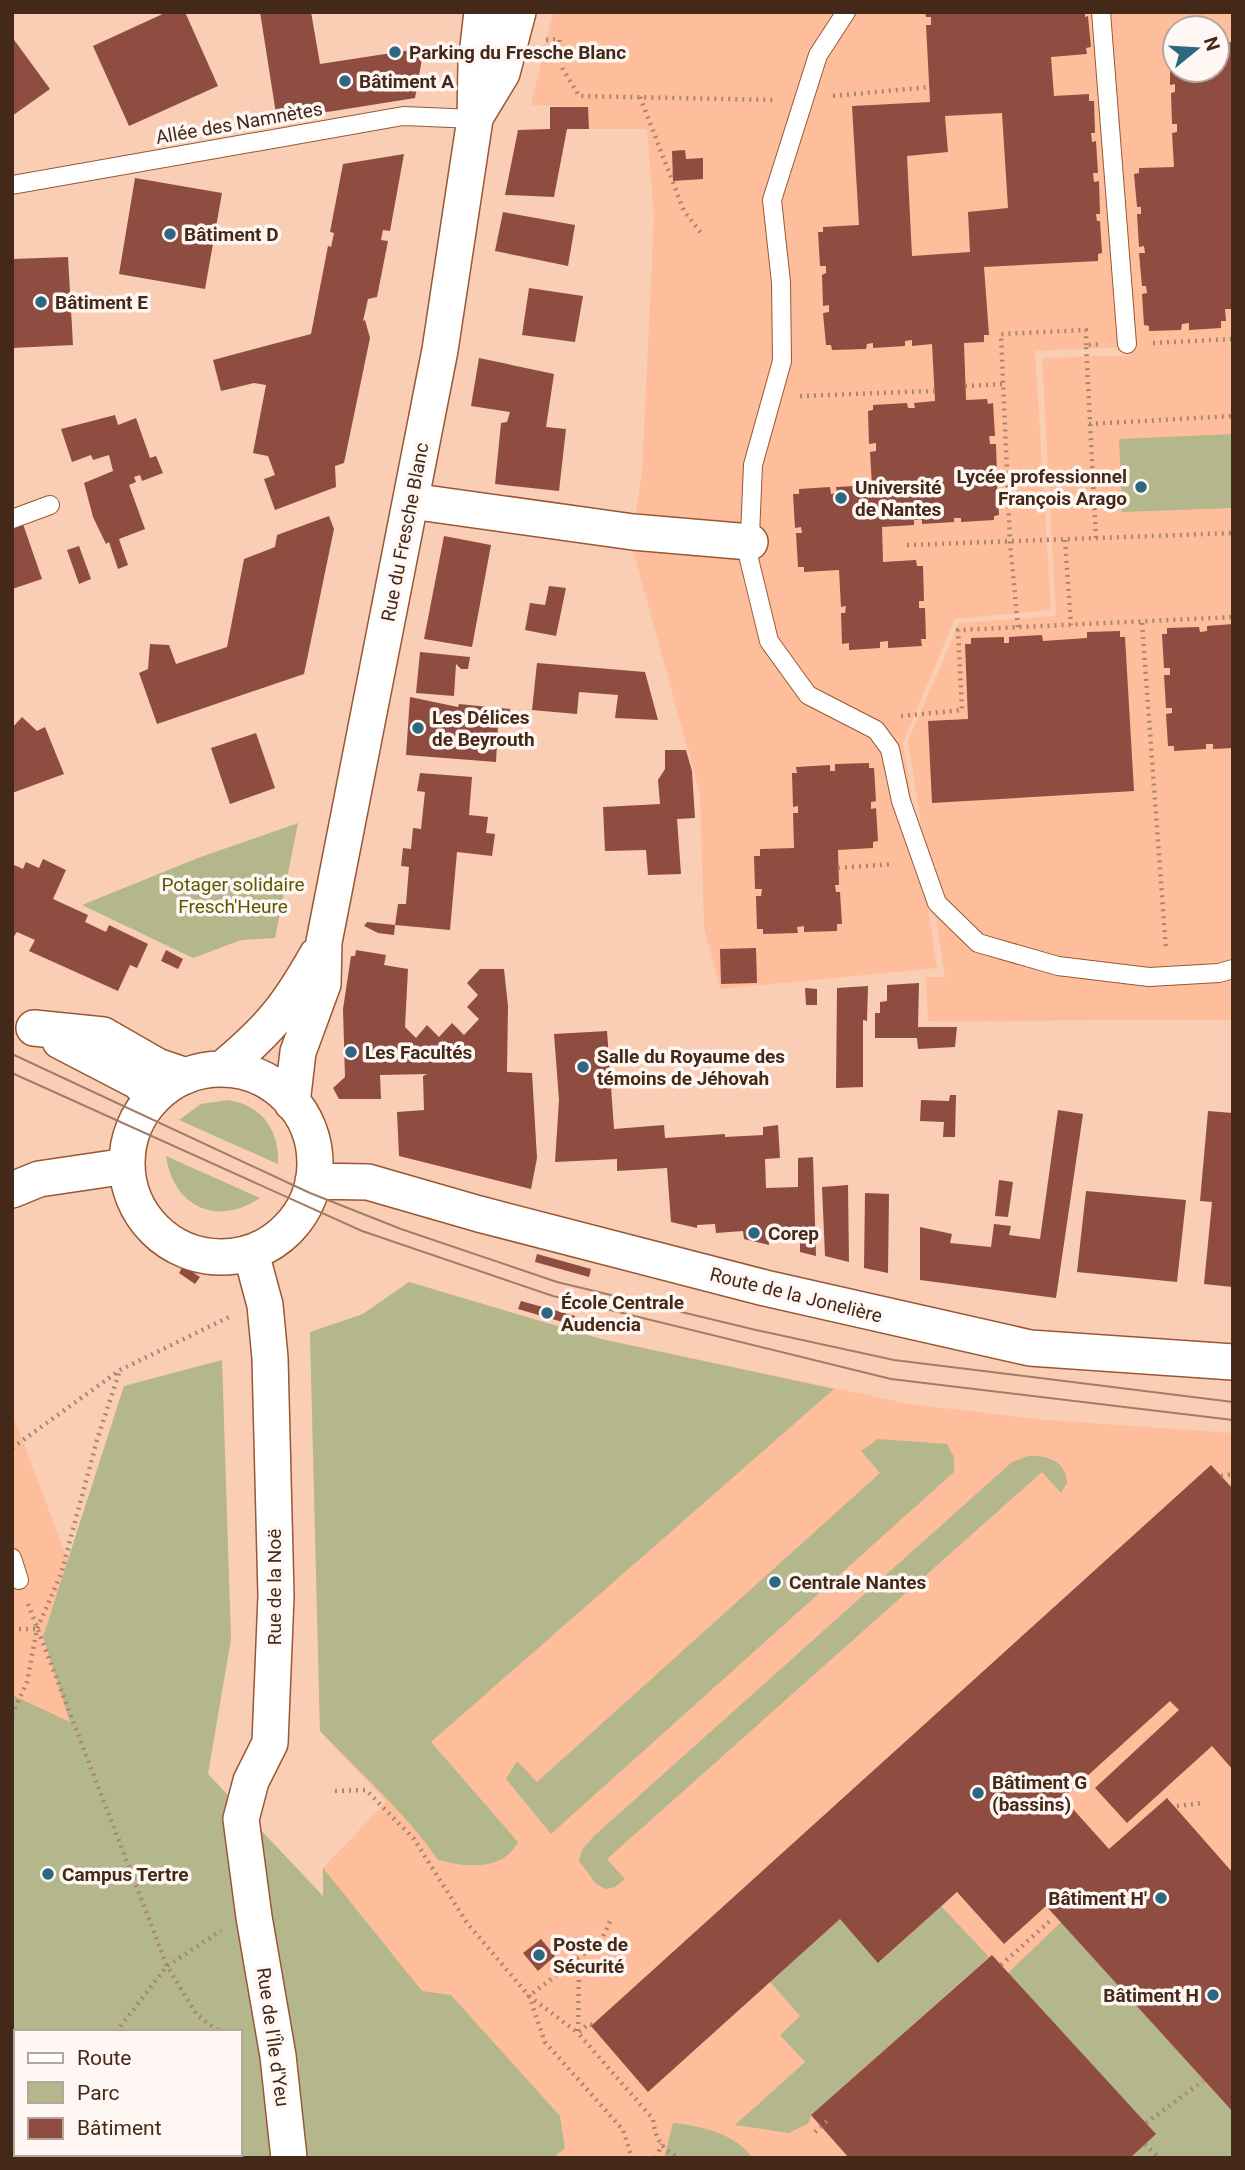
<svg xmlns="http://www.w3.org/2000/svg" width="1245" height="2170" font-family="Roboto,sans-serif">
<style>
.built{fill:#ffbe9b;fill-rule:evenodd}
.green{fill:#b4b68c;fill-rule:evenodd}
.building{fill:#8f4c41;fill-rule:evenodd}
.lines{fill:none;stroke-linecap:round;stroke-linejoin:round}
.lane-casing{stroke:#985831;stroke-width:20}
.street-casing{stroke:#985831;stroke-width:38}
.path{stroke:#aa8570;stroke-width:4.5;stroke-dasharray:2 5;stroke-linecap:butt}
.lane{stroke:#fff;stroke-width:18}
.street{stroke:#fff;stroke-width:35}
.tram{stroke:#a17d68;stroke-width:2}
.poi-dot{fill:#2e6780;stroke:#fff7f3;stroke-width:2.5}
.labels{text-anchor:middle;dominant-baseline:central;stroke-width:7;stroke-linejoin:round;paint-order:stroke}
.poi-label{font-size:19px;font-weight:bold;fill:#452918;stroke:#fff7f3;text-anchor:start}
.street-label{font-size:19px;fill:#452918;stroke:#fff7f3}
.park-label{font-size:19px;fill:#595a01;stroke:#fff7f3}
</style>
<rect width="100%" height="100%" fill="#facdb5"/>
<!-- built -->
<path class="built" d="M553,12H1096L1122,347L1035,351L1051,610L955,619L903,742L937,968L720,989L704,927L700,794L631,543L642,473L654,217L647,129H589L588,107L531,105Z
M1109,12H1233V1020L928,1021L926,977H945L908,741L959,623L1056,616L1042,358L1131,355ZM1175,28H1217V70H1175Z
M409,1282L601,1339L910,1404L1036,1419L1233,1433V2158H330L323,1868L386,1802L320,1731L310,1332L363,1314Z
M12,1413L127,1716L16,2032V2129L12,2142Z"/>
<!-- green -->
<path class="green" d="M1233,434V508L1122,512L1119,439Z
M298,823L275,938L241,940L193,958L82,905L198,858Z
M228,1100C261,1105 280,1130 278,1164L179,1120L201,1104Z
M166,1156L260,1198C218,1227 173,1207 166,1156Z
M409,1282L601,1339L834,1389L431,1742L518,1842C502,1872 466,1867 438,1860C405,1812 360,1773 320,1731L310,1332L363,1314Z
M222,1360L231,1639L208,1774L323,1896V1868L422,1991L451,1995L560,2116L565,2148L553,2158H12V1695L70,1722L43,1637L124,1386ZM16,2032H240V2154H16Z
M878,1439L947,1444L954,1457V1472L551,1834L506,1779L517,1761L537,1782L880,1473L861,1451Z
M1029,1456C1048,1455 1066,1461 1067,1483L1061,1493L1042,1472L607,1859L625,1879L615,1887L606,1889L596,1884L579,1861L582,1850L594,1836L1012,1462Z
M941,1906L989,1957L811,2115L809,2123L789,2133L735,2125L805,2062L780,2035L800,2016L770,1982L840,1919L879,1963Z
M1061,1922L1233,2112V2158H1130L1155,2133L1008,1973Z
M673,2123C698,2125 738,2134 752,2158H664Z"/>
<!-- building -->
<path class="building" d="M167,12H185L218,86L129,126L93,46Z
M260,12H311L320,64L424,48L415,98L277,120Z
M925,12H1085V17L1088,16L1091,47L1086,48L1087,54L1051,57L1054,96L1089,94V101H1094L1095,133H1091L1092,142L1096,141L1098,173H1093L1094,182L1099,181L1100,214H1096L1097,221H1100L1102,253L1098,254V261L984,267L989,335H984V342L964,343L966,400L987,399L988,404L993,403L995,436H989L990,444H996L997,477H992V483H997L999,515L994,516V520L961,522V518H954V522L922,524V520H914V525L882,527L883,562L916,560L917,566H923L924,601H919V608H925L926,639H921L922,646L888,648V641L880,642V648L849,650V643L842,644L841,613H845L846,606L841,607L839,570L804,572V567H798L796,533H802L801,527L795,528L793,494H799V489L830,487L831,494L837,493L836,487L872,485L870,452L876,451V443L869,444L868,411L873,410V405L907,403L908,408H915L914,403L935,401L932,344L912,346V340L905,341V346L873,348V343L867,344L866,349L832,350L831,345H826L823,313L829,312V305L823,306L822,275L826,273V266H820L818,232H823V227L859,225L852,106L930,102L926,25H931V17H926ZM1002,113L1008,208L968,212L970,252L912,256L907,156L948,152L945,116Z
M12,37L50,89L12,116Z
M1173,40L1175,70H1217V43L1233,42V309H1225L1226,321H1221V328L1189,330V323L1182,324L1181,330L1149,331V326L1144,325L1142,294L1147,293L1146,286H1142L1139,253H1145L1144,246L1139,247L1137,214H1141V207H1137L1134,174L1139,173V168L1174,167L1172,133L1177,132V124H1172L1171,93L1175,92V84L1170,85V51Z
M550,107H588L589,129H567L554,197L505,195L518,130L550,129Z
M685,150L686,159L703,158V179L673,181L672,151Z
M404,154L390,231L383,230L381,240L388,241L377,297L368,299L363,321L365,320L370,338L344,463L335,466L336,487L275,510L264,479L275,475L268,456L253,453L266,385L254,383L221,391L213,360L311,334L328,246L331,247L334,233L330,232L343,164Z
M135,178L222,193L205,289L119,274Z
M503,212L575,225L568,266L495,251Z
M68,257L73,345L12,348V259Z
M529,288L583,296L575,342L522,335Z
M479,358L554,374L546,427L566,429L559,491L495,484L501,423L507,422L510,412L471,406Z
M115,415L118,425L136,418L150,458L156,456L163,473L142,481L140,475L134,477L136,482L129,485L145,529L119,539L128,565L118,569L109,542L106,544L93,517L84,483L113,471L109,455L93,460L91,455L72,462L61,429Z
M329,516L334,529L304,674L157,724L139,673L148,669L150,644L169,645L176,664L227,647L244,559L275,547L277,535Z
M23,524L42,579L12,589V528Z
M444,536L491,545L472,647L424,639Z
M79,546L91,579L79,584L67,550Z
M549,586L566,588L556,636L525,630L530,603L545,605Z
M1233,624V748L1213,749V744H1206V749L1174,751V746H1168L1166,714L1172,713V708H1166L1164,675H1170V668H1164L1162,634H1167V628L1199,627L1200,632L1207,631V626Z
M1120,631V637H1125L1134,791L932,803L928,721L968,719L965,644H971V638L1004,637V643H1009V637L1042,635L1043,641L1087,638V632Z
M420,652L470,657L468,669H461L456,664L454,696L416,693Z
M537,663L645,672L658,720L615,718L618,695L579,692L577,714L532,710Z
M410,697L458,707L459,704L510,709L509,726H498L496,762L406,755Z
M22,717L37,731L45,727L64,774L12,793V728Z
M256,733L275,788L230,804L211,748Z
M665,750H686L692,771L695,818L677,819L681,874L648,875L646,850L605,851L603,807L660,804L658,780L665,769Z
M869,763V768H874L876,801L871,802V809L876,808L878,841L873,842V848L838,850L839,885H835L836,892H840L842,924H837V931L804,932V926L797,927L798,933L763,934V929H757L756,896H761L762,889H755L754,856H760V849L794,848L793,813H798V806L793,807L792,773H797L796,767L830,765V771H835V764Z
M420,773L472,777L469,815L488,817L486,833L495,834L492,856L457,852L450,930L395,925L398,904H406L409,867L401,866L403,848L411,849L413,828L421,829L425,792L417,791Z
M43,859L66,870L53,899L88,915L85,922L106,932L109,925L148,944L137,968L130,965L118,991L29,951L35,940L17,932L12,939V864L23,869L26,862L39,868Z
M367,922L395,925L394,935L378,933L364,926Z
M756,948L757,983L721,984L720,949Z
M166,950L183,959L178,969L161,961Z
M356,950L386,955L384,965L408,969L405,1027L416,1038L427,1025L439,1037L452,1023L464,1035L479,1019L467,1007L478,995L467,983L480,969H504L508,1006L507,1072L532,1073L537,1158L531,1189L399,1156L397,1112L424,1110L423,1076L427,1074L380,1075L381,1099H339L333,1088L345,1077L343,1009L351,956H355Z
M919,983L918,1027H957L955,1047L918,1049L917,1038H875V1013H880V1002L887,1001V985Z
M868,986L867,1021L863,1020V1087L836,1088L837,988Z
M805,988L817,989V1005H806Z
M607,1031L614,1129L664,1125L665,1138L725,1134V1137L763,1135V1127L778,1125L780,1158L765,1159L766,1188L798,1187V1158L813,1157L816,1256L800,1252V1231L768,1230L769,1245L744,1239L743,1231L716,1233L715,1224L697,1225V1228L671,1222L667,1168L617,1171V1159L555,1162L559,1100L554,1034Z
M950,1095H956L955,1137H943L944,1122L920,1121L921,1100L949,1101Z
M1058,1110L1083,1114L1056,1298L920,1280V1227L952,1234L950,1243L991,1247L994,1224L1011,1226L1009,1235L1040,1239Z
M1208,1111L1233,1113V1287L1204,1284L1212,1202L1200,1201Z
M999,1180L1013,1182L1008,1217L995,1216Z
M848,1185L849,1262L825,1256L822,1187Z
M1086,1191L1186,1200L1177,1282L1077,1272Z
M865,1193L889,1194L888,1273L864,1268Z
M537,1254L591,1269L589,1277L535,1262Z
M183,1266L200,1277L195,1284L179,1273Z
M521,1301L575,1316L573,1325L518,1309Z
M1211,1465L1233,1489V1770L1212,1746L1127,1823L1095,1788L1179,1710L1170,1701L1063,1798L1109,1849L1167,1798L1233,1873V2112L1046,1906L1004,1944L957,1892L878,1963L840,1919L648,2092L591,2026Z
M541,1939L555,1956L538,1971L523,1953Z
M992,1955L1156,2134L1130,2158H849L811,2115Z"/>
<g class="lines">
<defs>
<path id="lane" d="M846,12L818,55L772,200L781,282L782,361L753,465L749,559L769,641L808,695L876,730L890,749L901,801L937,903L978,943L1058,966L1149,977L1219,973L1233,969
M1101,12L1127,344
M12,185L403,116L475,119
M12,519L50,505
M12,1558L19,1580"/>
<path id="street" d="M476,116L502,73L518,12
M411,501L633,532L750,542
M34,1028L103,1035L157,1066L186,1076
M60,1041L139,1082L152,1097
M222,1069C269,1030 287,1008 317,955
M127 1163a94 94 0 1 1 188 0a94 94 0 1 1-188 0Z
M292,1103L298,1052L323,984L324,942L440,350L475,119L476,64L482,12
M313,1181L368,1182L479,1214L765,1288L1030,1348L1233,1362
M12,1190L39,1179L127,1166
M251,1253L265,1305L270,1358L276,1596L270,1743L251,1781L241,1819L254,1917L278,2056L289,2158"/>
</defs>
<!-- lane casing -->
<use href="#lane" class="lane-casing"/>
<!-- street casing -->
<use href="#street" class="street-casing"/>
<!-- path -->
<path class="path" d="M546,40L559,39L563,69L579,96L776,100
M833,96L929,87
M640,97L684,211L701,233
M1153,343L1233,339
M965,386L1003,384
M800,396L934,391
M1089,424L1233,416
M1096,538L1086,345L1102,344
M1065,540L1071,625
M907,545L1233,533
M1142,623L1166,950
M1018,627L1010,543L1001,334L1086,330V345
M901,716L962,710L958,630L1233,617
M838,868L894,864
M12,1448L120,1370L231,1316
M1221,1476L1233,1474
M28,1604L167,1966L197,2015L220,2032
M12,1629H37
M12,1715L27,1682L37,1629L61,1574L97,1440L120,1370
M335,1791L366,1790L414,1839L467,1923L529,1996L545,2042L623,2130L632,2158
M1177,1806L1202,1803
M579,1959L578,2033L653,2119C655,2139 662,2150 680,2158
M1001,1965L1052,1919
M592,2025L588,2024L578,2033L529,1996L601,1941L612,1917
M116,2032L167,1966L221,1931
M1146,2123L1203,2081
M815,2132L827,2121
M1145,2144L1159,2158
M12,2156L16,2150
M656,2158L662,2144"/>
<!-- lane -->
<use href="#lane" class="lane"/>
<!-- street -->
<use href="#street" class="street"/>
<!-- tram -->
<path class="tram" d="M12,1054L310,1193L401,1229L557,1282L756,1330L894,1360L1233,1402
M12,1073L362,1231L553,1296L891,1379L1233,1420"/>
</g>
<!-- markers -->
<g class="poi-dot">
<circle cx="395" cy="52" r="7"/>
<circle cx="345" cy="81" r="7"/>
<circle cx="170" cy="234" r="7"/>
<circle cx="41" cy="302" r="7"/>
<circle cx="1141" cy="487" r="7"/>
<circle cx="841" cy="498" r="7"/>
<circle cx="418" cy="728" r="7"/>
<circle cx="351" cy="1052" r="7"/>
<circle cx="583" cy="1067" r="7"/>
<circle cx="754" cy="1233" r="7"/>
<circle cx="547" cy="1313" r="7"/>
<circle cx="775" cy="1582" r="7"/>
<circle cx="978" cy="1793" r="7"/>
<circle cx="48" cy="1874" r="7"/>
<circle cx="1161" cy="1898" r="7"/>
<circle cx="539" cy="1955" r="7"/>
<circle cx="1213" cy="1995" r="7"/>
</g>
<g class="labels">
<!-- poi labels -->
<g class="poi-label">
<text x="409" y="52">Parking du Fresche Blanc</text>
<text x="359" y="81">Bâtiment A</text>
<text x="184" y="234">Bâtiment D</text>
<text x="55" y="302">Bâtiment E</text>
<text x="1127" y="476" text-anchor="end">Lycée professionnel<tspan x="1127" dy="22">François Arago</tspan></text>
<text x="855" y="487">Université<tspan x="855" dy="22">de Nantes</tspan></text>
<text x="432" y="717">Les Délices<tspan x="432" dy="22">de Beyrouth</tspan></text>
<text x="365" y="1052">Les Facultés</text>
<text x="597" y="1056">Salle du Royaume des<tspan x="597" dy="22">témoins de Jéhovah</tspan></text>
<text x="768" y="1233">Corep</text>
<text x="561" y="1302">École Centrale<tspan x="561" dy="22">Audencia</tspan></text>
<text x="789" y="1582">Centrale Nantes</text>
<text x="992" y="1782">Bâtiment G<tspan x="992" dy="22">(bassins)</tspan></text>
<text x="62" y="1874">Campus Tertre</text>
<text x="1147" y="1898" text-anchor="end">Bâtiment H'</text>
<text x="553" y="1944">Poste de<tspan x="553" dy="22">Sécurité</tspan></text>
<text x="1199" y="1995" text-anchor="end">Bâtiment H</text>
</g>
<!-- street labels -->
<g class="street-label">
<text transform="translate(239 123) rotate(-10)">Allée des Namnètes</text>
<text transform="translate(405 532) rotate(-79)">Rue du Fresche Blanc</text>
<text transform="translate(796 1295) rotate(14)">Route de la Jonelière</text>
<text transform="translate(274 1587) rotate(-90)">Rue de la Noë</text>
<text transform="translate(273 2037) rotate(82)">Rue de l'Île d'Yeu</text>
</g>
<!-- park labels -->
<g class="park-label">
<text x="233" y="884">Potager solidaire<tspan x="233" dy="22">Fresch'Heure</tspan></text>
</g>
</g>
<!-- border -->
<rect width="1245" height="2170" fill="none" stroke="#452918" stroke-width="28"/>
<!-- legend -->
<rect x="14" y="2030" width="228" height="126" fill="#fff7f3" stroke="#b5a59b" stroke-width="2"/>
<rect x="28" y="2053" width="35" height="10" fill="#ffffff" stroke="#b5a59b" stroke-width="2"/>
<text x="77" y="2065" font-size="21" fill="#452918">Route</text>
<rect x="28" y="2082" width="35" height="21" fill="#b4b68c" stroke="#b5a59b" stroke-width="2"/>
<text x="77" y="2100" font-size="21" fill="#452918">Parc</text>
<rect x="28" y="2118" width="35" height="21" fill="#8f4c41" stroke="#b5a59b" stroke-width="2"/>
<text x="77" y="2135" font-size="21" fill="#452918">Bâtiment</text>
<!-- north arrow -->
<g transform="translate(1196 49) rotate(72)"><circle r="33" fill="#fff7f3" stroke="#b5a59b" stroke-width="2"/>
<path d="M0-5L12 26L0 18L-12 26Z" fill="#2e6780"/>
<text y="-10" font-size="19" font-weight="bold" text-anchor="middle" fill="#452918">N</text>
</g>
</svg>
